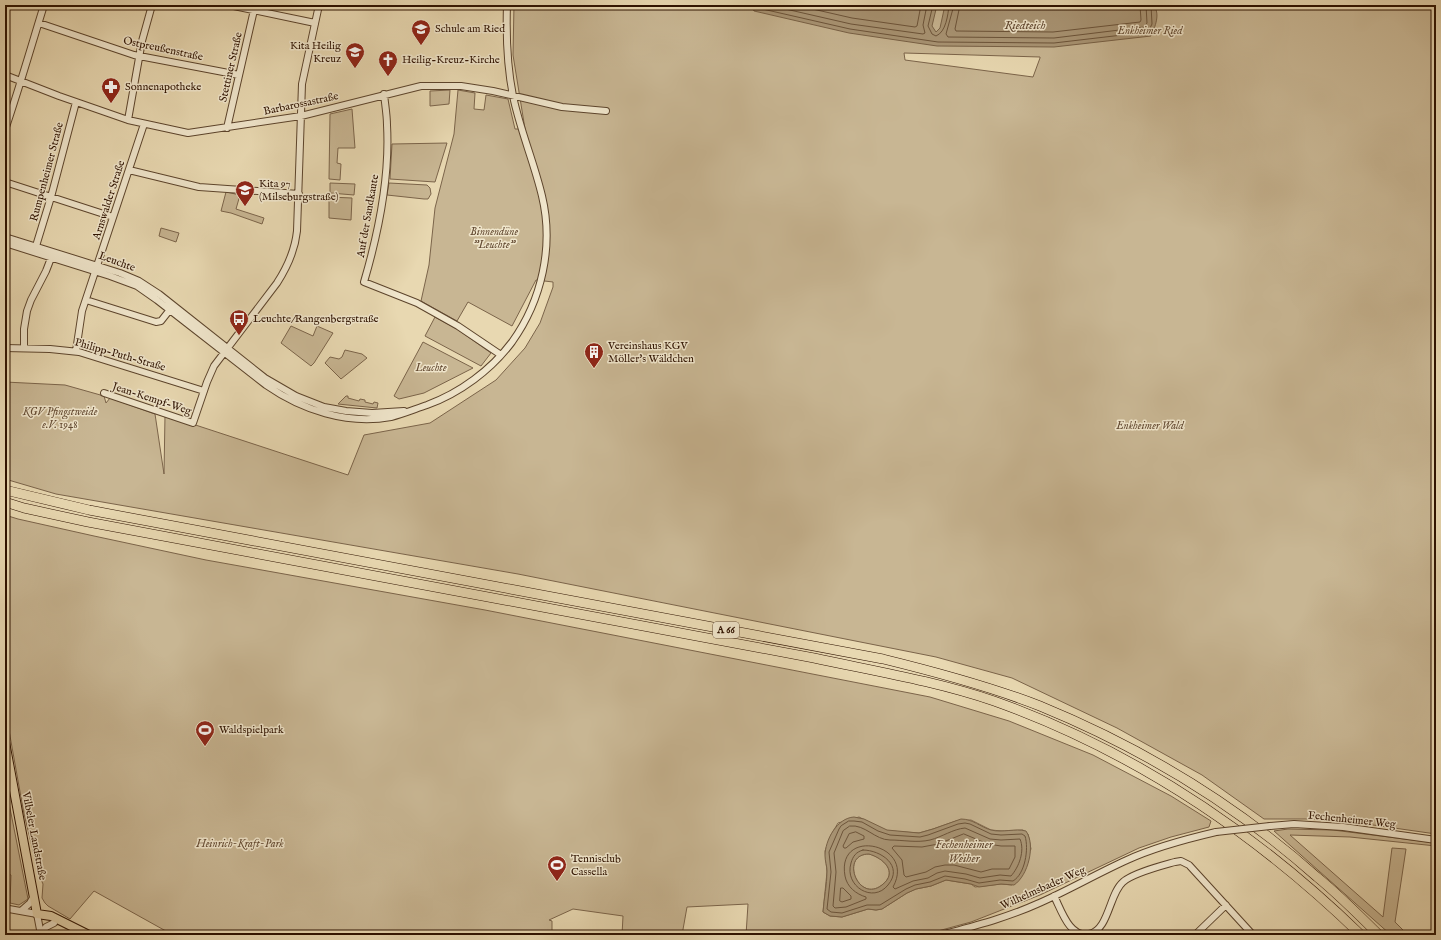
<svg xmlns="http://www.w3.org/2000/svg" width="1441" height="940" font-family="'IM FELL English',serif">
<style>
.green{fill:#c8b693;stroke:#7b644a;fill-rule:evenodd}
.water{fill:#a99575;stroke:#786146;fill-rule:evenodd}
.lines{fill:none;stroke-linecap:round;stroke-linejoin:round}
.shore{stroke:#6c543a;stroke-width:1}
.stream{stroke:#786146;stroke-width:1.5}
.minor-casing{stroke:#5c442c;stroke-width:8}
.major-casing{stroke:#2e1200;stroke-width:10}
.highway-casing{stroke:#2e1200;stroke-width:10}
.minor{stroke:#f0e6cc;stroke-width:6}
.major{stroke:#e8d8b1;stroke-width:8}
.highway{stroke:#e8d8b1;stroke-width:9}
.minor-bridge-casing{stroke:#5c442c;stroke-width:8;stroke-linecap:butt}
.minor-bridge{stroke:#f0e6cc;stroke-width:6}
.labels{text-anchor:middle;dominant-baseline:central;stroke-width:3;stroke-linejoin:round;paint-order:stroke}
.shield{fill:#f0e6cc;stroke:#68523d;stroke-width:1}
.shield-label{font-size:10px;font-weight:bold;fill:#2e1200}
.poi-label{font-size:11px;fill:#2e1200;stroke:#f0e6cc;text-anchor:start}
.park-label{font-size:11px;font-style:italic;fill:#644b33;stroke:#f0e6cc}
.street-label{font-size:11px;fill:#2e1200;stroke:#f0e6cc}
.water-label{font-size:12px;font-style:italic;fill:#5f462f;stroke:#f0e6cc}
</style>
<rect width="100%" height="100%" fill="#e8d8b1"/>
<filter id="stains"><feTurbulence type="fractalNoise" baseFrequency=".005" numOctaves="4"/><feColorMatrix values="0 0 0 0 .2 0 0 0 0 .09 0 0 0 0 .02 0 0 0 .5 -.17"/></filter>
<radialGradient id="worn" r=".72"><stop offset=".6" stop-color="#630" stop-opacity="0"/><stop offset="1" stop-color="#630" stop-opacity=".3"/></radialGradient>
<!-- green -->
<path class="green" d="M514,5H1436V834L1345,821L1320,819H1264L1202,775L1117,728L1012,678L936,657L518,574L56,494L5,479V382L65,385L104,396L106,403L110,398L155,414L164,474L165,415L348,475L364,435L430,423L496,380L525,348L540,323L553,287V282L536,280L512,326L468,302L457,321L421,301L429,265L435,208L454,134L458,90L475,93L474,109L484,110L486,95L508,99L515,129H525L513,55ZM904,53L1040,57V58L1033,77L905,60Z
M450,90L449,104L430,106V91Z
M352,109L355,148H338L337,163L341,164L340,180L329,179L330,114Z
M447,143L435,182L390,179L392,144Z
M330,183L355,184L354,195L330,193Z
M389,183L427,185L430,188L431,194L428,199H424L387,195Z
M226,192L240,195L236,209L264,218L262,224L231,213L221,211Z
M329,197L352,198L351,220L329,218Z
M161,228L179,233L176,242L159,236Z
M435,317L457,329L491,353L481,366L425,336Z
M291,326L313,336L317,326L333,333L314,363L311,366L281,343Z
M423,342L473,368L424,393L399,399L394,396Z
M345,350L362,354L367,358L341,379L325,363L330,357L339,359L342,357Z
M346,396H348V398L359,401L360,399L365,400V402L373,404L374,402L378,403L377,408L338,404Z
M5,515L18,519L94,536L206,560L485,610L930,697L1009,721L1093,755L1171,796L1211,821L1209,827L1171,837L1139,848L1040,895L971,922L923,935H746L748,904L687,907L682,935H622L623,916L573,909L549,920L552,921V935H173L94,891L70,919L48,906L45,903L42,898L43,884L39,875L24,814L5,708ZM859,817L884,830L890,831L919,833L933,829L956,821L971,820L991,830L1002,831L1023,830L1028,834L1031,849L1012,885L1001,884L975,887L971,884L946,880L931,886L916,889L907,893L882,909L876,910L868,909L842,917L830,916L823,912L827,872L825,851L831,835L838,823Z
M5,783L28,899L19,905L10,903L11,875L5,873Z
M1288,829L1333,830L1436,843V846L1350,837L1290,835L1383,917L1392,848L1406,849L1395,922L1408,935H1391L1274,831Z
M869,854C883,858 899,872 882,885C858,904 839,854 869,854Z"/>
<!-- water -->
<path class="water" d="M751,5H937L932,26L936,32L940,28L945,5H1153C1161,13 1155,27 1151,36L1054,47L937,46L849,33L754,11Z
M854,817L864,819L887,830L919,833L933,829L961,819C973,819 980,827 991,830C1003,833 1015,828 1026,831C1036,845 1028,876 1014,885L1001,884L979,887L971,884L946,880L931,886L916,889L907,893L882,909L876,910L868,909L842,917L830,916L823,912C824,898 827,885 827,871C827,866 825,861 825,856C825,840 837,818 854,817ZM869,854C883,858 899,872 882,885C858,904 839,854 869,854Z"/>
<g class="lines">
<!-- shore -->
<path class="shore" d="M756,5L758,8L850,29L938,42L1054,43L1148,32L1152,24L1151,5
M768,5L851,24L923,34L925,33L923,25L927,5
M795,5L852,18L915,27L917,26L921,5
M933,5L928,26L932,34L936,36C946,32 948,15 949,5
M954,5L946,34L948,37L1054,38L1144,27L1147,23L1146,5
M960,5L955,29L956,31L1053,32L1140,22L1141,20L1140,5
M849,821H854L862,822L878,831L890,835L920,837L928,835L958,824L965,823L970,824L991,834L1001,835L1022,834L1025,836C1029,849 1025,874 1013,881L1000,880L979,883L965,879L945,876L930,882L915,885L906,889L880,905H867L842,913L831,912L827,909L831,872L829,852L839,829L841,826Z
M850,826C865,824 875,840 890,840C903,840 917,843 930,840C942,837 953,829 965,828L990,839L1001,840L1020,839C1025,851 1019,867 1011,876L1000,875L980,878L966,874L945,871L937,873L928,878L913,881L895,889L893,887C917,844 836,826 845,876C847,887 856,894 866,897V899L846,907L835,908L833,906L836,872L834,853L843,831Z
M856,832L864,836V839L853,842L846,848H844L843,846L849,834Z
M964,834L988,844L1001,846H1015V857L1009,869H992L981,872L954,865H945L935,867L926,872L906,877L904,875L902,860L892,848L894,846L922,847L938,844Z
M863,850C881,850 904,866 888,885C873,904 844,886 851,863C853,856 856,852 863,850Z
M841,888H843L851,896V899L842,902L840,901Z"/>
<!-- stream -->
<path class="stream" d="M1155,7L1171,5"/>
<defs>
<path id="minor" d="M229,5L315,23
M39,23L134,55L239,75
M5,75L59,96L128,120L188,133L301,116L421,86H461L493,91L562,107L606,111
M384,94C385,104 387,115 387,125C390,178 379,231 364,282L417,303L458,326L501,355
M128,120L142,41L152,5
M227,128L254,10
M5,130C19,89 31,47 44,5
M129,170L199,187L299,194
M5,182L113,217
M5,237L120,273L139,281L159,294L265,378L296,396L324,407L346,411L372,413L404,411
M5,243L110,276L137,286L157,300L266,385C302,410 347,425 391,417C403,414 415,409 427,405C460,393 491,370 512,342C542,300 554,246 542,196C534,162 520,130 513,96C507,66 506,35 507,5
M36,246L51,197L76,102
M86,300L156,322L161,321L172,307
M5,348L50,349L79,352L204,391
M24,348V329L27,311L31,300L46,271L51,258
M76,351L82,311L144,124
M104,393L193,423L207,382L214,366L277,283C288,266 295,250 297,231L302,84L319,5
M1270,826L1294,824L1343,827L1436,840
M1054,896C1061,909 1069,938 1089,934C1109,930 1109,894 1123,882C1133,873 1161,866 1175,862L1181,861L1189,865L1253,935
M5,910L9,909L37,914L41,935
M21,911L30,903L34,896
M41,934L46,927L54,923
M941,935C974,926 1006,918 1037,904C1067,891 1096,874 1127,860C1155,847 1186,839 1216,832
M1195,935L1226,905"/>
<path id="major" d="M5,742L37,914
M37,914L51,916L89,935"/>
<path id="highway" d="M5,490L89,510L883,659C936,672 989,686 1040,706C1140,747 1236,805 1317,877C1339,895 1359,915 1379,935
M5,502L24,508L88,522L814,658C874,671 935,681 994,701C1134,751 1255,832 1361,935"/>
</defs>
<!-- minor casing -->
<use href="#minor" class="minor-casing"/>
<!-- major casing -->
<use href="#major" class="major-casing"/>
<!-- highway casing -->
<use href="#highway" class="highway-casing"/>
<!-- minor -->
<use href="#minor" class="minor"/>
<!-- major -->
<use href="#major" class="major"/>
<!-- highway -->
<use href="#highway" class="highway"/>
<defs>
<path id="minor-bridge" d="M1216,832L1270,826"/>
</defs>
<!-- minor-bridge casing -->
<use href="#minor-bridge" class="minor-bridge-casing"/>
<!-- minor-bridge -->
<use href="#minor-bridge" class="minor-bridge"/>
</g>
<!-- icons -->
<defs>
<symbol id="school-pin" viewBox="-11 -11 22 30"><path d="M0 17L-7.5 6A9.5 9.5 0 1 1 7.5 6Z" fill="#8f2418" stroke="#f0e6cc"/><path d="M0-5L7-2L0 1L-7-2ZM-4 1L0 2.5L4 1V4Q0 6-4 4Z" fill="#fff"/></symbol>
<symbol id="church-pin" viewBox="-11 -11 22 30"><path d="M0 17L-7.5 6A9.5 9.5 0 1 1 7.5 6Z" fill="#8f2418" stroke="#f0e6cc"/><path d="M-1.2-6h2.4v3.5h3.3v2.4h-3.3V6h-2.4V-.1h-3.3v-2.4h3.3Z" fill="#fff"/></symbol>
<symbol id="pharmacy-pin" viewBox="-11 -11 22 30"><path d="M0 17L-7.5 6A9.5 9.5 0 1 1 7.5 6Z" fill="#8f2418" stroke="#f0e6cc"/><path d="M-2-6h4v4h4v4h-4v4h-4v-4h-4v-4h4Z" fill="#fff"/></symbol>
<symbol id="bus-pin" viewBox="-11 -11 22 30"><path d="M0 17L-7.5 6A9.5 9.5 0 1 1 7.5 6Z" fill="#8f2418" stroke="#f0e6cc"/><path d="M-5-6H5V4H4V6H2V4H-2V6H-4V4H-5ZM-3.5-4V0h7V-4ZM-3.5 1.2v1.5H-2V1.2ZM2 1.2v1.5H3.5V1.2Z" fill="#fff"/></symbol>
<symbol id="building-pin" viewBox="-11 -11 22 30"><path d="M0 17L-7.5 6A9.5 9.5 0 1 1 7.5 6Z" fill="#8f2418" stroke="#f0e6cc"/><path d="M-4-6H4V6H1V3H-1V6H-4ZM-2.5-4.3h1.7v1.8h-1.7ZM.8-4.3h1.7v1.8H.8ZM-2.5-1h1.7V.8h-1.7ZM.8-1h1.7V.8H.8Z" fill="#fff"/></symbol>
<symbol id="stadium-pin" viewBox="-11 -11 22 30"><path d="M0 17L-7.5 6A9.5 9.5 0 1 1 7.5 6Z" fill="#8f2418" stroke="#f0e6cc"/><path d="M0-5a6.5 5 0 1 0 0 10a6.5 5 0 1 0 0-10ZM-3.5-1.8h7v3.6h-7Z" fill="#fff"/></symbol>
</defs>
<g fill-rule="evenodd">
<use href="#school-pin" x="410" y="18" width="22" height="30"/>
<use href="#school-pin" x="344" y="41" width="22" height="30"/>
<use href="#church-pin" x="377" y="49" width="22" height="30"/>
<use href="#pharmacy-pin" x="100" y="76" width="22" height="30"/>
<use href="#school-pin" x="234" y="179" width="22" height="30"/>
<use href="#bus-pin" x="228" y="308" width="22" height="30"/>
<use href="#building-pin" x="583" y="341" width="22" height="30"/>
<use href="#stadium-pin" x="194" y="719" width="22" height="30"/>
<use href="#stadium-pin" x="546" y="854" width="22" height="30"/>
</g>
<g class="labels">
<!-- shield labels -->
<rect class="shield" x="713" y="622" width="26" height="16" rx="3"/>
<g class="shield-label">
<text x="726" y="630">A 66</text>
</g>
<!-- poi labels -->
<g class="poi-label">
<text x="435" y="29">Schule am Ried</text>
<text x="341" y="46" text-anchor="end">Kita Heilig<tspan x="341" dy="13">Kreuz</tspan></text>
<text x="402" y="60">Heilig-Kreuz-Kirche</text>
<text x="125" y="87">Sonnenapotheke</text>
<text x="259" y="184">Kita 97<tspan x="259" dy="13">(Milseburgstraße)</tspan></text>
<text x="253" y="319">Leuchte/Rangenbergstraße</text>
<text x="608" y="346">Vereinshaus KGV<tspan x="608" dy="13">Möller's Wäldchen</tspan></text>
<text x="219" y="730">Waldspielpark</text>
<text x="571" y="859">Tennisclub<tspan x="571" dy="13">Cassella</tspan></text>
</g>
<!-- park labels -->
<g class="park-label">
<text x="1150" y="31">Enkheimer Ried</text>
<text x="494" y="232">Binnendüne<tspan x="494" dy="13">"Leuchte"</tspan></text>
<text x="431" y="368">Leuchte</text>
<text x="60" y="412">KGV Pfingstweide<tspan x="60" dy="13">e.V. 1948</tspan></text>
<text x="1150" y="426">Enkheimer Wald</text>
<text x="240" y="844">Heinrich-Kraft-Park</text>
</g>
<!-- street labels -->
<g class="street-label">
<text transform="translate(163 49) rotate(12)">Ostpreußenstraße</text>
<text transform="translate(231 67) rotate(-77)">Stettiner Straße</text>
<text transform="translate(301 104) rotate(-12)">Barbarossastraße</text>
<text transform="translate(47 172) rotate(-75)">Rumpenheimer Straße</text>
<text transform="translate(109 200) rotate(-72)">Arnswalder Straße</text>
<text transform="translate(368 216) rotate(-80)">Auf der Sandkaute</text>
<text transform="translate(117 262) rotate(20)">Leuchte</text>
<text transform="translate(120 355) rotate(16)">Philipp-Puth-Straße</text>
<text transform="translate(152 399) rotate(18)">Jean-Kempf-Weg</text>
<text transform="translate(1352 820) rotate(6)">Fechenheimer Weg</text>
<text transform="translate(34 836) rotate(79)">Vilbeler Landstraße</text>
<text transform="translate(1043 888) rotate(-24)">Wilhelmsbader Weg</text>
</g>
<!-- water labels -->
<g class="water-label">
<text x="1025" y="25">Riedteich</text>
<text x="964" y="844">Fechenheimer<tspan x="964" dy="14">Weiher</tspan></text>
</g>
</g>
<!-- margin -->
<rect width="1441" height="940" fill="none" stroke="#e8d8b1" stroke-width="20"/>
<rect x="6" y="6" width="1429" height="928" fill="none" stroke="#2e1200" stroke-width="2"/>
<rect x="10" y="10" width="1421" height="920" fill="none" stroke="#2e1200"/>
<rect width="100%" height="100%" filter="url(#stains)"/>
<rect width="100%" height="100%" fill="url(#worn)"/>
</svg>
